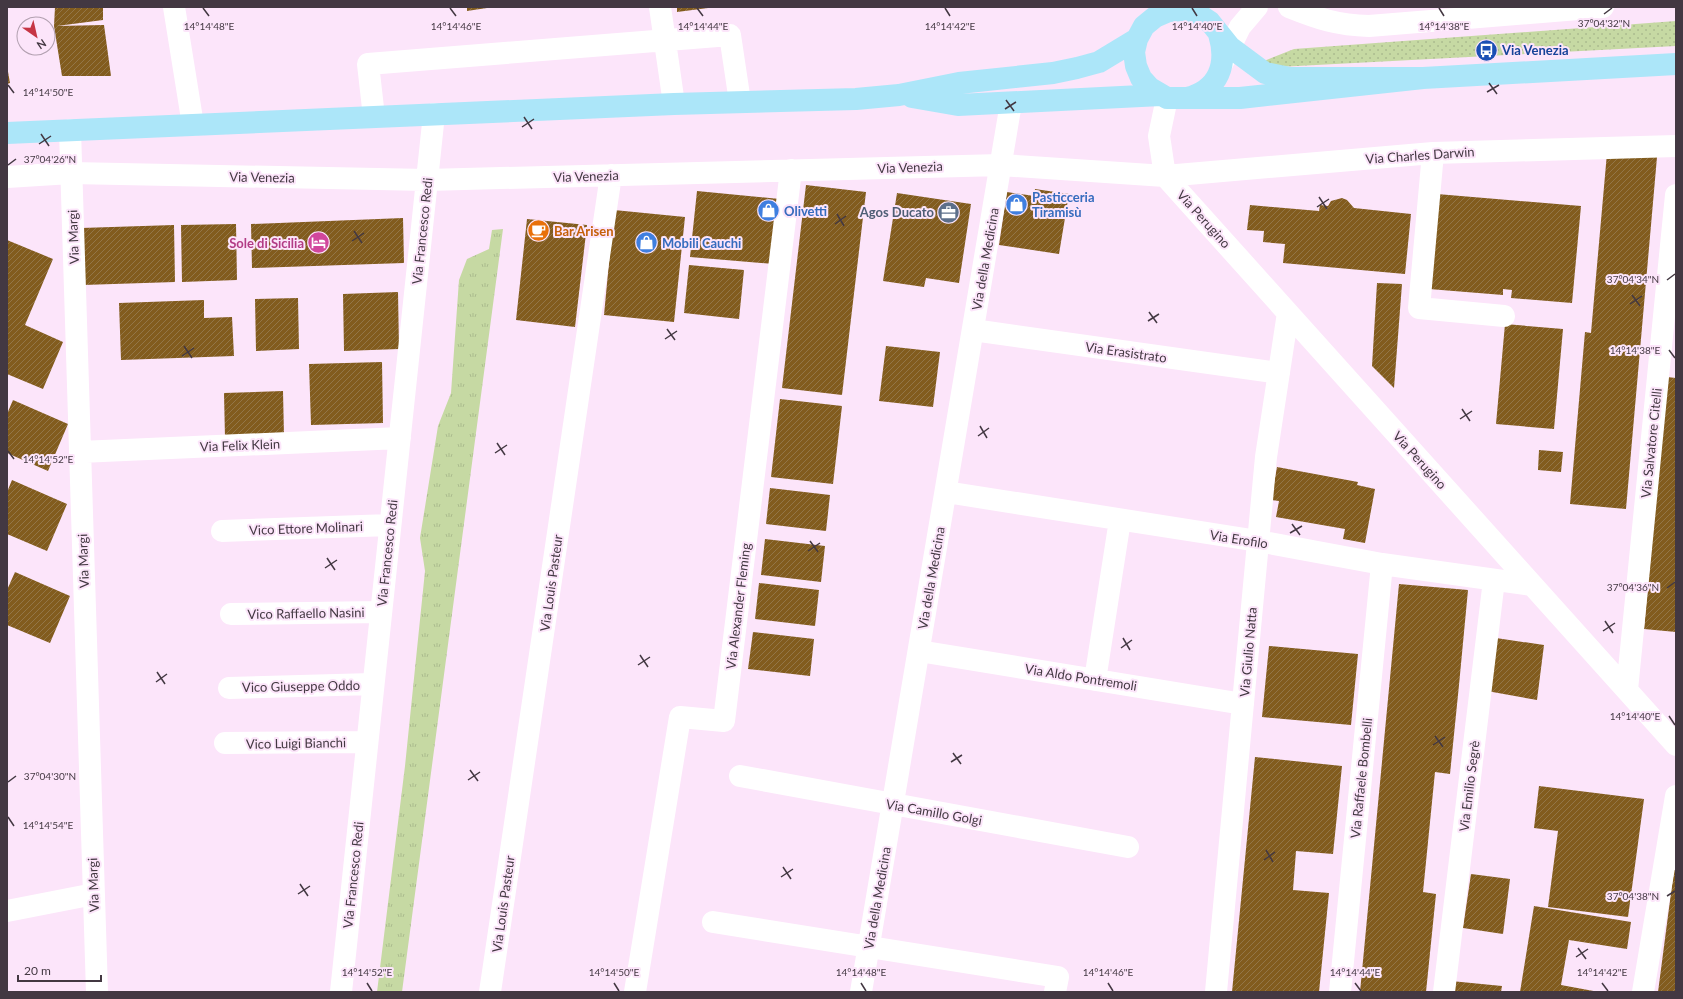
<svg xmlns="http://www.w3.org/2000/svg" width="1683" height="999" font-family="Lato,sans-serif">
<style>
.grass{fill:url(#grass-dots)}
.park{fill:url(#park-tufts)}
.building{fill:url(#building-hatch)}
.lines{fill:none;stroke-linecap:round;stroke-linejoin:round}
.minor{stroke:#fff;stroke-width:22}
.major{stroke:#ace6f9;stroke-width:22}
.ticks{fill:none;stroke:#433842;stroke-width:1.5}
.labels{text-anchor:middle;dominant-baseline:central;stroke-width:4;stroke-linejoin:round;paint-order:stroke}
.transit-label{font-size:13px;font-weight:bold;fill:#164399;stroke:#fce5fa;text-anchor:start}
.street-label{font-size:13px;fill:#433842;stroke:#fce5fa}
.shop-label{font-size:13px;font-weight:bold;fill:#366cbe;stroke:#fce5fa;text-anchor:start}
.service-label{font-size:13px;font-weight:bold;fill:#4e5e75;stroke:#fce5fa;text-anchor:end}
.food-label{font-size:13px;font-weight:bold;fill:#c56008;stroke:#fce5fa;text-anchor:start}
.hotel-label{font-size:13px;font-weight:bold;fill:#b23c85;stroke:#fce5fa;text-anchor:end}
.ticks-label{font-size:10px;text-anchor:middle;fill:#433842;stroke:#fce5fa;stroke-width:4;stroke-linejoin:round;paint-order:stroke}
</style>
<defs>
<pattern id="grass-dots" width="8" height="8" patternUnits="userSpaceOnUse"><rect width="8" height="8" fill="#c6d9a3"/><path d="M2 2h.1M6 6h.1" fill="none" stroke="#abbb8e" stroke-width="1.8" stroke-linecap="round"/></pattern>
<pattern id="park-tufts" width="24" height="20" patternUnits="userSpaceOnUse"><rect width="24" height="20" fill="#c6d9a3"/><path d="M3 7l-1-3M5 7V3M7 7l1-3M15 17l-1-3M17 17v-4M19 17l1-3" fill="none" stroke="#abbb8e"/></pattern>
<pattern id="building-hatch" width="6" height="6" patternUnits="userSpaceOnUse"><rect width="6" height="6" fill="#825c1e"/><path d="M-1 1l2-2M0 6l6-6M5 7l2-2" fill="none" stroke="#937648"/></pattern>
</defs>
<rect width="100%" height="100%" fill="#fce5fa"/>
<!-- grass -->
<path class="grass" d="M1676,21V46L1278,67L1264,61L1294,49Z"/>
<!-- park -->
<path class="park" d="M503,229L402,992H377L405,766L425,571L420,538L438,426L451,393L459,280L467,259L489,249L492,230Z"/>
<!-- building -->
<path class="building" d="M55,7H103V20L57,26L104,25L111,76H62L54,26Z
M467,7H487V8L467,11Z
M677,7H708V8L677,12Z
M7,66L10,83L7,84Z
M1607,153L1657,157L1626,509L1570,504L1585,332L1591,333Z
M806,185L866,192L842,395L782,388Z
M1035,189L1069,194L1059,254L999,245L1007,192L1034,196Z
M697,191L780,199L774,264L690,257Z
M897,193L971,204L959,283L926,278L924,287L883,281Z
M1437,194L1581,206L1572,303L1511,298L1512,290L1503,289V295L1429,289Z
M1342,198L1347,200L1354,208L1411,214L1405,274L1283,263L1285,244L1263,242L1264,231L1247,230L1250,205L1319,211L1320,205L1328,206L1331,201Z
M614,210L685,217L674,322L604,315Z
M403,218L404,263L252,268L251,224Z
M527,219L587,225L575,327L516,320Z
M236,224L237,280L182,282L181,225Z
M174,225L175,282L83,285L81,228Z
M7,240L53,259L25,325L63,342L43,389L7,374Z
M689,265L744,270L739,319L684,313Z
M1377,283L1402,284L1394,388L1372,366Z
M398,292L399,349L344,351L343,294Z
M298,298L299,349L256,351L255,299Z
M204,300V318L232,317L234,356L121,360L119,303Z
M1505,324L1563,329L1554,429L1496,424Z
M886,346L940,352L933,407L879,401Z
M382,362L383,423L311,425L309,364Z
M1667,377L1676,378V632L1644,629Z
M283,391L284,436L225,438L224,393Z
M780,399L842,406L833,484L771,477Z
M13,400L68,424L48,471L7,453V414Z
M1539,450L1563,452L1561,472L1538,470Z
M1277,467L1358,482L1357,485L1375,489L1365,543L1343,539L1345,529L1276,517L1279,501L1271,500Z
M12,480L67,504L47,551L7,534V492Z
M770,488L830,495L826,531L766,524Z
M765,539L825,546L821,582L761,575Z
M15,572L70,596L50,643L7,625V590Z
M759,583L819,590L815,626L755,619Z
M1399,584L1468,590L1459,685L1450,774L1435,772L1423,892L1436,894L1426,992H1360Z
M753,632L814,639L810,676L748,669Z
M1496,638L1544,645L1537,700L1487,691Z
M1269,646L1358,654L1351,725L1262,717Z
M1255,757L1342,766L1333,854L1296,851L1293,890L1329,893L1319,992H1232Z
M1539,786L1644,799L1628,917L1548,907L1558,831L1534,828Z
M1674,870H1676V992H1658Z
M1471,874L1510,879L1503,934L1463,928Z
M1534,906L1631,922L1627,949L1569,940L1561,985L1599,992H1520Z
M1451,981L1502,986L1501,992H1449Z"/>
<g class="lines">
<!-- minor -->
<path class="minor" d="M174,7L193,125
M660,7L674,104
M1289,7C1319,19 1337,25 1369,26L1603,7
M1223,62L1240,27L1257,7
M374,117L368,64L730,35L740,102
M70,130L97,992
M1433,153L1419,308L1504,316
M1165,176L1676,745
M1165,176L1159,136L1167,98
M7,177L71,173L427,180L1001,165L1165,176L1433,153L1676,146
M973,330L1279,373
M80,452L400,438
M946,492L1258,541L1382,564L1532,585
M222,531L390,525
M231,614L381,612
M919,651L1243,704
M1095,680L1120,520
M229,688L373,684
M1627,690L1676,195
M225,743L367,742
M740,776L1128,847
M7,911L94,894
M713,922L1058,977L1055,992
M341,992L434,114
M490,992L611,175
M635,992L680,717L724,721L791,170
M861,992L1011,103
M1216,992L1266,457L1288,313
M1340,992L1382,564
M1444,992L1494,580
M1643,992L1676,796"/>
<!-- major -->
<path class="major" d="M1423,78L1240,98H1167L1150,88L1141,78L1136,66L1134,52L1137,39L1144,26L1155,17L1169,11L1183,10L1198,14L1210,22L1230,47L1265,73L1290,78H1423L1676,64
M912,97L958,105L1161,95
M1187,98C1219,90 1228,64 1219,34
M7,133L674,104L856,99L899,95L959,83L1053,73L1077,68L1099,62L1137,39"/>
</g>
<!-- ticks -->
<path class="ticks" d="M203,8L209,16M450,8L456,16M697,8L703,16M945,8L950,16M1192,8L1197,16M1439,8L1444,16M1604,14L1612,8M1489,83L1497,94M8,85L14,93M1487,92L1499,85M1006,100L1014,111M1005,109L1016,102M524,117L532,129M522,127L534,119M41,134L49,146M39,144L51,136M8,165L16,159M1319,197L1327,209M1317,207L1329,199M837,214L844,226M835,224L846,216M354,231L362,243M352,241L364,233M1667,280L1675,274M1632,295L1640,306M1630,304L1642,296M1149,312L1157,323M1148,321L1159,314M667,329L675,340M665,339L677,331M184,346L192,358M1669,350L1675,358M182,356L194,348M1462,409L1470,421M1460,419L1472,411M980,426L987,438M978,436L989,428M497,443L505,455M8,451L14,459M495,453L507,445M1292,524L1300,535M1290,533L1302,526M810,541L818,552M808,551L820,543M327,558L335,570M325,568L337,560M1667,588L1675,582M1605,621L1613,633M1603,631L1615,623M1123,638L1130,650M1121,648L1132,640M640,655L648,667M638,665L650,657M157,672L165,684M156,682L167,674M1669,716L1675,725M1435,736L1443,747M1433,745L1445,737M953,753L961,764M951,762L962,755M470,770L478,781M468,780L480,772M8,782L16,776M8,817L14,826M1266,850L1273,862M1264,860L1275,852M783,867L791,879M781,877L793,869M300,884L308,896M298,894L310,886M1667,896L1675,891M1578,948L1586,959M1576,957L1588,949M367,983L372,991M614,983L619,991M861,983L866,991M1108,983L1113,991M1355,983L1361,991M1602,983L1608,991"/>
<!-- icons -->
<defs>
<symbol id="bus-disc" viewBox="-11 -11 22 22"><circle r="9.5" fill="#1a4fb4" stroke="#fce5fa"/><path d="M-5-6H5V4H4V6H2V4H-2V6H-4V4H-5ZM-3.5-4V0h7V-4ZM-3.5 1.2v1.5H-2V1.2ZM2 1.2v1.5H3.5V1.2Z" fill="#fff"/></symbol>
<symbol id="shop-disc" viewBox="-11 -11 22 22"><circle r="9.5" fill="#3f7fe0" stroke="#fce5fa"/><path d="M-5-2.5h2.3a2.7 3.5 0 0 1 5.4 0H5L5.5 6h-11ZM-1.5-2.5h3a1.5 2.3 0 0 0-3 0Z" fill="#fff"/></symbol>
<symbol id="office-disc" viewBox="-11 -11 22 22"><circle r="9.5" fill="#5c6f8a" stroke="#fce5fa"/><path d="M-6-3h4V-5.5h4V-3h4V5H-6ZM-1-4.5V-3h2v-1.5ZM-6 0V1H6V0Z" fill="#fff"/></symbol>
<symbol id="cafe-disc" viewBox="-11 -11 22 22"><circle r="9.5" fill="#e8710a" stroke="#fce5fa"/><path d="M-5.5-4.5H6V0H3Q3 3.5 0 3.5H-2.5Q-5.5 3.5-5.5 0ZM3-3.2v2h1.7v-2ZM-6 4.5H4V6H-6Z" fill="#fff"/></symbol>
<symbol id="hotel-disc" viewBox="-11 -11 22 22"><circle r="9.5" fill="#d1479c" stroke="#fce5fa"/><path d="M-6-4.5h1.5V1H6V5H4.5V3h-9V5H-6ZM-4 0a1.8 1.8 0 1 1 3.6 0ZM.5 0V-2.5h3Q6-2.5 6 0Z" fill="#fff"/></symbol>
</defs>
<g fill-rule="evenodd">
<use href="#bus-disc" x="1474" y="38" width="25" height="25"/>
<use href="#shop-disc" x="1004" y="192" width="25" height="25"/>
<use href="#shop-disc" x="756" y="198" width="25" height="25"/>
<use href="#office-disc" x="936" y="200" width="25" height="25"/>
<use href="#cafe-disc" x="526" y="218" width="25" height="25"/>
<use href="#hotel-disc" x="306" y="230" width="25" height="25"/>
<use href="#shop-disc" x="634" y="230" width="25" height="25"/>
</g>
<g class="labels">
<!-- transit labels -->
<g class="transit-label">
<text x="1502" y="50">Via Venezia</text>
</g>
<!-- street labels -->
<g class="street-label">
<text transform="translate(1420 155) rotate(-4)">Via Charles Darwin</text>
<text transform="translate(910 167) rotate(-2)">Via Venezia</text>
<text transform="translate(586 176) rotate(-2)">Via Venezia</text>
<text transform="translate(262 177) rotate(1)">Via Venezia</text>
<text transform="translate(1204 219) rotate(48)">Via Perugino</text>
<text transform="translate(422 231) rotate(-84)">Via Francesco Redi</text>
<text transform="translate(73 237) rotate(-92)">Via Margi</text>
<text transform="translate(985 259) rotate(-80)">Via della Medicina</text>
<text transform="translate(1126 352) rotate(8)">Via Erasistrato</text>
<text transform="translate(1651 443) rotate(-84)">Via Salvatore Citelli</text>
<text transform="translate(240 445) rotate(-2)">Via Felix Klein</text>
<text transform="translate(1420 460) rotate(48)">Via Perugino</text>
<text transform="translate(306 528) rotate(-2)">Vico Ettore Molinari</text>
<text transform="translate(1239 539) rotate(9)">Via Erofilo</text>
<text transform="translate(387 553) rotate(-84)">Via Francesco Redi</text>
<text transform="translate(83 561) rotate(-92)">Via Margi</text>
<text transform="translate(931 578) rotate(-80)">Via della Medicina</text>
<text transform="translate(551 583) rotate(-82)">Via Louis Pasteur</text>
<text transform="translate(738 606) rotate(-83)">Via Alexander Fleming</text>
<text transform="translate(306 613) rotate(-1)">Vico Raffaello Nasini</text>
<text transform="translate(1248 652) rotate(-85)">Via Giulio Natta</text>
<text transform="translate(1081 677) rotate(9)">Via Aldo Pontremoli</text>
<text transform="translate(301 686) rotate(-1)">Vico Giuseppe Oddo</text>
<text transform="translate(296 743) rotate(-1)">Vico Luigi Bianchi</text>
<text transform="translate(1361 778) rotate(-84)">Via Raffaele Bombelli</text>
<text transform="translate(1469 786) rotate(-83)">Via Emilio Segrè</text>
<text transform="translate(934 812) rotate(10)">Via Camillo Golgi</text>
<text transform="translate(353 875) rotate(-84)">Via Francesco Redi</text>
<text transform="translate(93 885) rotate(-92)">Via Margi</text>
<text transform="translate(877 898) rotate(-80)">Via della Medicina</text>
<text transform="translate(503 904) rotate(-82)">Via Louis Pasteur</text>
</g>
<!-- shop labels -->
<g class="shop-label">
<text x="1032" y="197">Pasticceria<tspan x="1032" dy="15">Tiramisù</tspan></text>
<text x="784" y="211">Olivetti</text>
<text x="662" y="243">Mobili Cauchi</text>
</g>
<!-- service labels -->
<g class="service-label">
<text x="934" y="212">Agos Ducato</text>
</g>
<!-- food labels -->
<g class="food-label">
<text x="554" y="231">Bar Arisen</text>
</g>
<!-- hotel labels -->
<g class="hotel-label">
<text x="304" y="243">Sole di Sicilia</text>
</g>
</g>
<g class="ticks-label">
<text x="1604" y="27">37°04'32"N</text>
<text x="209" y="30">14°14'48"E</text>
<text x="456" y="30">14°14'46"E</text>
<text x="703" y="30">14°14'44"E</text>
<text x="950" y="30">14°14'42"E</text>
<text x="1444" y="30">14°14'38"E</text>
<text x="1197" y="30">14°14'40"E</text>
<text x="48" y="96">14°14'50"E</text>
<text x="50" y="163">37°04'26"N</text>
<text x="1633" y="283">37°04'34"N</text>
<text x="1635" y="354">14°14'38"E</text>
<text x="48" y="463">14°14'52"E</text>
<text x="1633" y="591">37°04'36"N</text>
<text x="1635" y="720">14°14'40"E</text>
<text x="50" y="780">37°04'30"N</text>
<text x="48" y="829">14°14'54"E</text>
<text x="1633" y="900">37°04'38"N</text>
<text x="367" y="976">14°14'52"E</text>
<text x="614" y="976">14°14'50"E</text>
<text x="861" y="976">14°14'48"E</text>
<text x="1108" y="976">14°14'46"E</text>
<text x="1355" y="976">14°14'44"E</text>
<text x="1602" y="976">14°14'42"E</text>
</g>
<!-- border -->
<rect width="1683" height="999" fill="none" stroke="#433842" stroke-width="16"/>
<!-- north arrow -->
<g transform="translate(36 36) rotate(146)"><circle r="19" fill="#fce5fa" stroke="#b2a0b0"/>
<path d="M0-3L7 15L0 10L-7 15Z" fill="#c63545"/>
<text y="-6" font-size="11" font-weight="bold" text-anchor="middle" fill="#433842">N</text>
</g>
<!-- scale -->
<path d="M18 975v6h83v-6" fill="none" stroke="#433842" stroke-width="2"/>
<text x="24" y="975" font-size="12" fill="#433842" stroke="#fce5fa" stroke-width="3" paint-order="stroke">20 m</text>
</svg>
